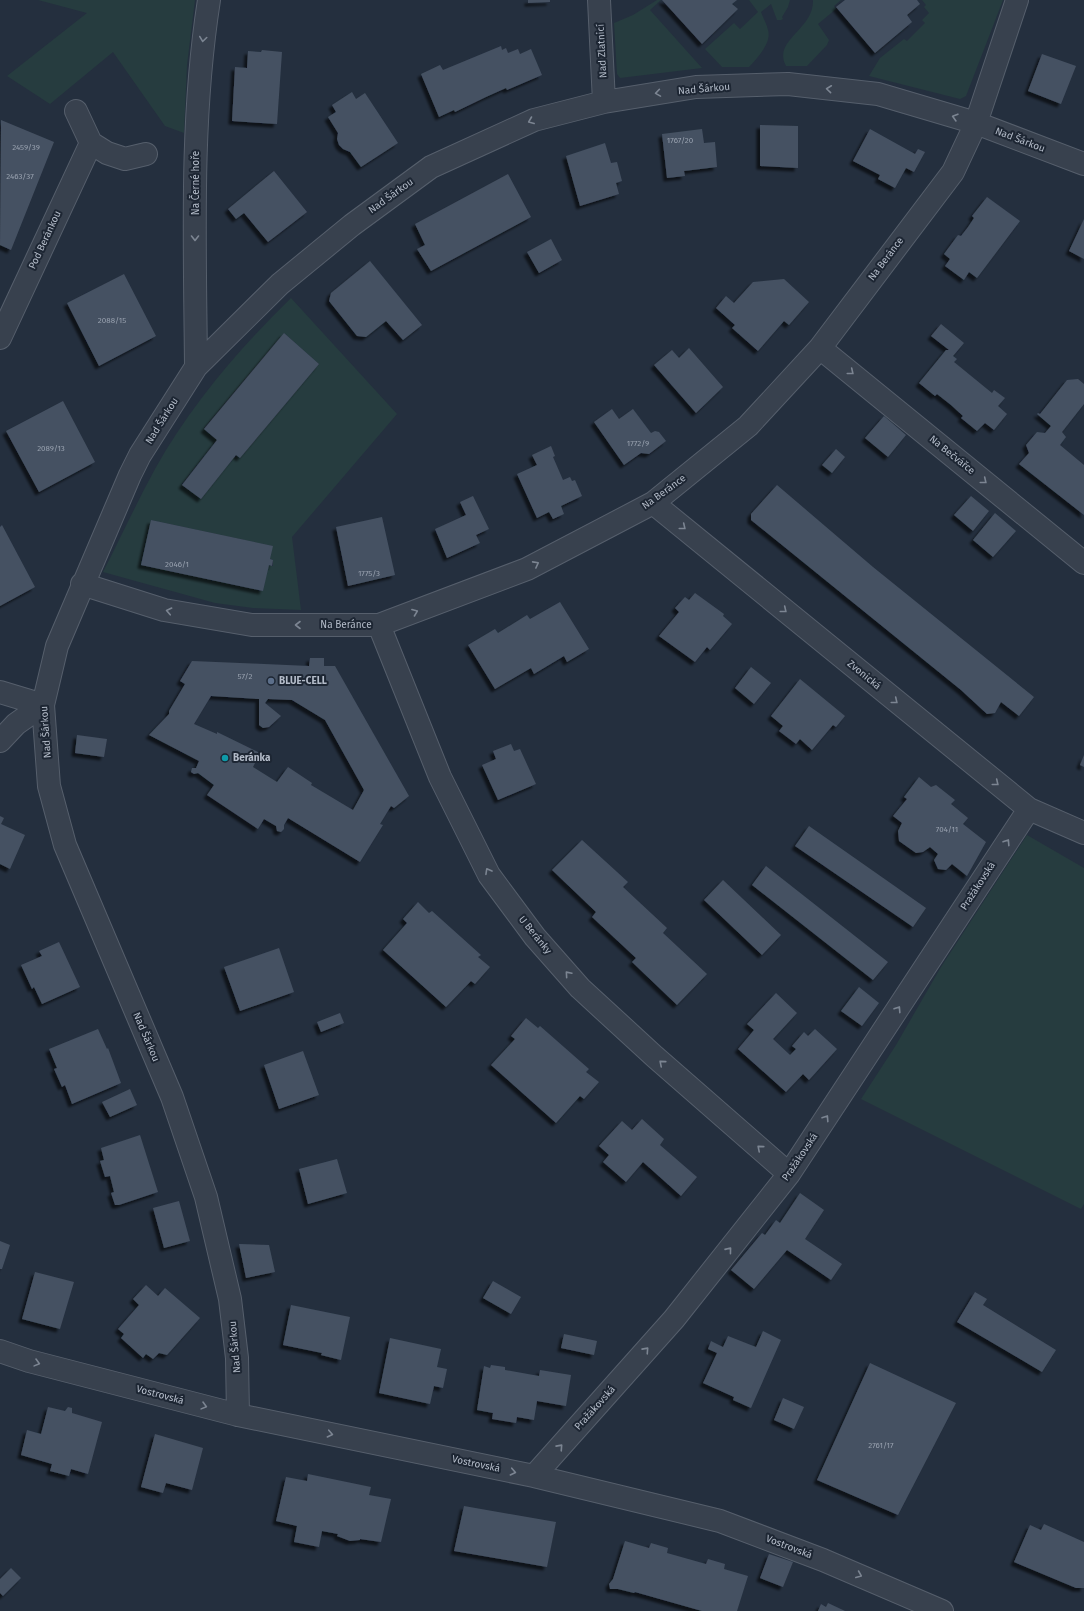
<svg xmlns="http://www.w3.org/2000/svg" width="1084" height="1611" font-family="'Fira Sans',sans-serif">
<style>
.green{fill:#263c3f;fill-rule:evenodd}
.building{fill:#455162;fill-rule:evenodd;filter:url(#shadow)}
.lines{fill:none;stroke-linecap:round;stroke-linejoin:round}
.minor-casing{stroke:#565f6c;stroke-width:24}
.minor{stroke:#38414e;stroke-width:22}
.oneway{stroke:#7c8592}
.service-dot{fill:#5c6f8a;stroke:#1d2633;stroke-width:1.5}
.culture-dot{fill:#0f9aa8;stroke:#1d2633;stroke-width:1.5}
.labels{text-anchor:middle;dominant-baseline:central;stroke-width:4;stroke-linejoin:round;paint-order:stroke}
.number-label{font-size:8px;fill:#98a1af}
.street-label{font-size:10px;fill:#b4bcc9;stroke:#1d2633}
.poi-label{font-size:10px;font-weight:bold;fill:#b4bcc9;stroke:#1d2633;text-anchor:start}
</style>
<defs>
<filter id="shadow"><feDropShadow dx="-3.5" dy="3.5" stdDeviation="1" flood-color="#0009"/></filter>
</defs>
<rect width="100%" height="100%" fill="#242f3e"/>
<!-- green -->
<path class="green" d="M38,0H195L187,65L184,133L165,126L113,52L50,104L7,76L87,13Z
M657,0H661L650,10L702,68L620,78L617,74L614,23L633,15Z
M749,0H790L788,7L782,17L783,19L781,20H777L771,4L761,12C763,18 767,24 768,30C772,43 757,58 749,67H722L705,49L734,23L740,29L758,12Z
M813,0H841L834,6L836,9L818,24L829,40L827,45L807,66H786C772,40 814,30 813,0Z
M922,0H1003L966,96L960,99L869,76L880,58L904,39L907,41L925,23L922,20L929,13L924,7L926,5Z
M291,298L397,414L292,537L301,610L253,608L215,603L103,572C121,537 137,502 155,469C191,405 239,349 291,298ZM284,333L319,364L240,458L236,455L201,499L182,484L217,440L204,428ZM151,520L272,546L270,559L273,560V566L268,565L263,591L142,565Z
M1027,835L1084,868V1204L1081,1209L861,1099L896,1045L941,967Z"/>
<!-- building -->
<path class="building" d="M528,0H550V2L528,3Z
M662,0H737L732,4L738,9L702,44Z
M845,0H917L920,4L907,15L912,22L875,53L836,7Z
M501,46L502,50L506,48L508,53L518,49L520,54L531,49L542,75L507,90L506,88L486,97L455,112L454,110L439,117L421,74L440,65L443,70Z
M262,50L282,52L277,124L232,121L235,67L247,68L248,51L261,52Z
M1042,54L1076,66L1061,104L1028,91Z
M352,92L356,99L365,93L398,143L361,167L350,152L343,149L339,145L337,139L338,133L328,117L336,112L332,105Z
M1,120L54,142L11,250L0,245Z
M760,125L798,126V168L760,166Z
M702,129L704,143L715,142L717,167L684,171L685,176L667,178L662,134Z
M870,129L915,154L918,149L925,152L914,172L906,168L895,188L878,179L880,175L853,161Z
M605,143L611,163L617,162L622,181L616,183L619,194L580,206L566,156Z
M274,171L307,212L268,242L244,213L236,219L228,209Z
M508,174L531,217L431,271L417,249L425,245L415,224Z
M987,197L1020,221L977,278L969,272L964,280L945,266L950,259L944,254L958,235L961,236L968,227L974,218L972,216Z
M1084,219V259L1069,251Z
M551,239L562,260L539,273L527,252Z
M370,261L422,325L403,340L386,321L366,337L357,336L329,301L331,293Z
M124,274L156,336L99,366L67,303Z
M784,279L809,302L789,325L784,321L758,351L732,328L735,325L716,308L726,296L734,303L753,282Z
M941,324L964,343L953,356L957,359L954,362L992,393L994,390L1005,398L998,406L1007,414L994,430L985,423L977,431L961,418L963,416L951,405L937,394L935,396L919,383L946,350H949L931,336Z
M284,333L319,364L240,458L236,455L201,499L182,485L217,440L204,429Z
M689,348L723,387L696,413L654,365L672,350L679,358Z
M1078,379L1084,384V404L1062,432L1066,437L1060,445L1084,465V515L1019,464L1029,453L1026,445L1037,432L1045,433L1051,426L1037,414L1038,413L1040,414L1067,380Z
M63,401L95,462L39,492L6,431Z
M612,409L619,419L633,409L651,433L655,431L659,432L666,441L649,454L641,453L624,465L594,422Z
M884,416L906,435L888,457L865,438Z
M551,446L555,456L553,457L563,480L570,477L572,481L575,480L582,496L561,506L564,514L553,519L549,512L537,518L517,474L537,465L532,455Z
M836,449L845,457L832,473L822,465Z
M777,485L873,567L1034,697L1019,716L1001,702L995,713L987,714L961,690L751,520V514Z
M473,496L489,529L476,535L480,543L447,558L435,529L466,515L460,502Z
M971,496L989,511L973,531L954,515Z
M995,513L1016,531L993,557L973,540Z
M382,517L395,575L348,586L336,527Z
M151,520L273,546L270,559L273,560L272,566L269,565L263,591L141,565Z
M2,525L35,587L0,606V527Z
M695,593L724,614L723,616L732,624L710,650L707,647L695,662L659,636L679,612L675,608L685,597L689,600Z
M560,602L589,649L567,662L564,656L534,674L531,668L495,689L468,645L495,629L498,633L527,615L530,619Z
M310,658H324V666H335L409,796L394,808L391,806L380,824L383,825L360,862L288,818L284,825V829L281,832L277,831L276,826L264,819L258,829L207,795L214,785L198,773L194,774L191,772L192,768H196L199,761L149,735L169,714V711L185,684L180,681L192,661L309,666ZM211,696L259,699V725L263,728L269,727L281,716L265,703L268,699L292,700L325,720L364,790L353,810L311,785L312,783L288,767L277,782L253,767L260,753L217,732V734L194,724Z
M751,667L771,683L754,704L735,688Z
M800,679L845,716L836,727L833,725L812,750L800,739L796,744L779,731L783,726L771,716Z
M77,735L107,739L104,757L75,753Z
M511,744L514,751L520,749L536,784L498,800L482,765L496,759L493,751Z
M1084,755V767L1080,765Z
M919,777L931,787L936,785L955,800L951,804L968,818L963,824L986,842L967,876L952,864L946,870L938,869L934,860L938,854L930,847L923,852L916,853L899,841L898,831L902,823L893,816L907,799L904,797Z
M0,816L4,818L1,824L25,835L10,869L0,864Z
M809,826L926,908L913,927L795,846Z
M582,840L628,882L623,887L667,928L663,933L707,974L677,1005L632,962L636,958L592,917L596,912L552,870Z
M766,866L888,962L873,980L752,885Z
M723,880L781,935L762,955L704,900Z
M418,902L429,913L432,911L481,955L478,957L490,967L475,984L471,981L446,1007L383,950L407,923L403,919Z
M59,942L80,987L42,1004L34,987L32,989L21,965L42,956L39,951Z
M279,948L294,992L240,1011L224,967Z
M859,987L879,1003L862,1026L841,1011Z
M776,993L797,1013L773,1039L790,1055L796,1049L792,1046L804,1032L808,1036L815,1029L837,1049L809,1080L803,1074L786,1092L738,1049L754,1030L747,1024Z
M340,1013L344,1023L321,1032L317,1022Z
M526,1018L538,1028L540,1026L589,1069L586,1072L599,1082L584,1099L580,1096L556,1123L491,1065L515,1039L511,1036Z
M98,1029L107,1049L108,1048L121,1083L72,1104L65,1085L62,1087L54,1069L57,1068L49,1049Z
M303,1051L319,1095L279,1109L264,1065Z
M130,1089L137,1105L110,1117L102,1102Z
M642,1119L664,1139L660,1145L697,1177L681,1196L643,1162L626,1182L603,1162L609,1155L599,1146L622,1121L632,1130Z
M140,1135L158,1192L119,1205H115L111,1193L114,1192L110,1176L105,1177L100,1161L104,1160L101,1148Z
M337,1159L347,1193L308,1204L299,1169Z
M800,1193L824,1210L805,1239L842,1264L831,1280L787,1250L754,1289L731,1270L762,1233L765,1235L776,1220L780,1223Z
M179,1201L190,1241L164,1248L153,1208Z
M0,1241L10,1245L2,1269H0Z
M239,1244L269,1245L275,1272L246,1278Z
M35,1272L74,1282L60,1329L22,1319Z
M493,1281L521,1297L511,1314L483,1298Z
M146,1285L158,1296L165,1288L200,1318L167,1355L159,1353L153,1359L146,1354L143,1358L121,1338L124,1334L118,1329L139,1305L133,1299Z
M975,1292L987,1299L983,1305L1056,1350L1042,1372L957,1322Z
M291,1305L350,1317L341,1360L321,1355L322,1353L283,1345Z
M763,1331L781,1340L751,1408L733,1400L734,1397L703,1383L717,1353L708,1349L711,1341L723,1347L728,1336L756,1347Z
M564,1334L597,1341L594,1355L561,1348Z
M390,1338L441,1349L437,1367L447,1369L443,1388L434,1386L430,1404L379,1393Z
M870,1363L956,1403L898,1515L817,1480Z
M491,1365L505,1367V1370L539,1376L540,1370L571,1375L566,1406L537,1401L534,1420L517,1417L516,1423L492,1419L493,1413L477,1410L484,1366L490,1368Z
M783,1398L804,1407L794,1429L774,1420Z
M48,1407L65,1411L68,1407L72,1408V1413L102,1422L88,1474L71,1469L69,1476L50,1471L52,1464L21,1455L27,1430L41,1434Z
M155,1434L203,1448L192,1490L166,1483L163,1493L141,1487Z
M308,1474L371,1487L369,1495L391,1499L381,1542L360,1539V1540L350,1541L337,1536L338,1534L322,1531L319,1547L294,1542L297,1526L276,1521L286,1477L307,1481Z
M464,1506L556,1522L547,1567L454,1551Z
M1044,1524L1084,1542V1588H1076L1014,1562L1030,1525L1041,1530Z
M625,1541L649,1548L651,1543L668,1548L667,1553L706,1564L708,1559L725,1564L724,1569L748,1576L737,1611H702L635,1592L634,1593L618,1589H610L609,1584L613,1579Z
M769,1554L793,1562L783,1587L760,1578Z
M11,1568L21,1578L3,1596L0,1593V1579Z
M828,1603L845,1611H818L821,1604L826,1607Z"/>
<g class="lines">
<defs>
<path id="minor" d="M599,0L604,102
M76,111L91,143L107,153L125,159L146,154
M0,338L91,143
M820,348L1084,563
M196,367C195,245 190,121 209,0
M653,503L1029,809L1084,833
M82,584L164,610L252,625H379L527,569L653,503L748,426L820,348L953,172L976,123L1017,0
M379,625L440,777L489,875L535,937L580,988L654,1056L789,1174
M0,692L43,705
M0,741L16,724L43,705
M0,1351L29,1361L238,1415L534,1476L720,1521L823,1560L942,1611
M238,1415L237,1358L230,1299L206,1197L172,1097L65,845L49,786L43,705L57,646L130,475L140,455L196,367L280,284L352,225L431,167L534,120L604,102L696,87L788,84L878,94L976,123L1084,164
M534,1476L674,1319L789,1174L1029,809"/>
</defs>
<!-- minor casing -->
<use href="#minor" class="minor-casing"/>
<!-- minor -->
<use href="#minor" class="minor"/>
</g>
<!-- one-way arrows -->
<defs><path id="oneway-chevron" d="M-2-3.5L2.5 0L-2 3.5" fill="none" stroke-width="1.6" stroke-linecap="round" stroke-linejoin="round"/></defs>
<g class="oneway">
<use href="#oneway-chevron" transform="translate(203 39) rotate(98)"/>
<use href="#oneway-chevron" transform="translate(829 89) rotate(-174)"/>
<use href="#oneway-chevron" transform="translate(658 93) rotate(171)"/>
<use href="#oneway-chevron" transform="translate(955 117) rotate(-164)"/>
<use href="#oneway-chevron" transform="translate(531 121) rotate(158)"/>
<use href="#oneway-chevron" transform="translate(195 238) rotate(90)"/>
<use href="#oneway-chevron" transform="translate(851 372) rotate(39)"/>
<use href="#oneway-chevron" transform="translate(984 481) rotate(39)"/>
<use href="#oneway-chevron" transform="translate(683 527) rotate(39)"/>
<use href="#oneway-chevron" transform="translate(536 564) rotate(-28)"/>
<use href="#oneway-chevron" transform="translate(784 610) rotate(39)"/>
<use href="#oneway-chevron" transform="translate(169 611) rotate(-168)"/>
<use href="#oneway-chevron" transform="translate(415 612) rotate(-21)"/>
<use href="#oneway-chevron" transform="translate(298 625) rotate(-180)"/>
<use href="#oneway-chevron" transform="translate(895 701) rotate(39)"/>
<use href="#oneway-chevron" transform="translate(996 783) rotate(39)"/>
<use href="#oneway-chevron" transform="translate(1007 842) rotate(-57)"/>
<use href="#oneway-chevron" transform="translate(488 871) rotate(-119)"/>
<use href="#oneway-chevron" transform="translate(568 974) rotate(-131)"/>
<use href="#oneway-chevron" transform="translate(898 1009) rotate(-57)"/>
<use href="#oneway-chevron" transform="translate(662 1063) rotate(-139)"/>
<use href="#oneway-chevron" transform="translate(826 1118) rotate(-57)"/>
<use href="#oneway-chevron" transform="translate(760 1148) rotate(-139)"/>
<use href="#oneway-chevron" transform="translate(729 1250) rotate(-51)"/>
<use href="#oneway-chevron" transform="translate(646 1350) rotate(-48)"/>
<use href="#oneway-chevron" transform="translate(37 1363) rotate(15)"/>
<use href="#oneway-chevron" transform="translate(204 1406) rotate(15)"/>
<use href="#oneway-chevron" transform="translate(330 1434) rotate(12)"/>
<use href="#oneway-chevron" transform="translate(560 1447) rotate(-48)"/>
<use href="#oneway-chevron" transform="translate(513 1472) rotate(12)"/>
<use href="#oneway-chevron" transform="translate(859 1575) rotate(23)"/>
</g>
<!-- markers -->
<circle class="service-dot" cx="271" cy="681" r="4"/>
<circle class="culture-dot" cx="225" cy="758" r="4"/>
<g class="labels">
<!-- number labels -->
<g class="number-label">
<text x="680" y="140">1767/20</text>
<text x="26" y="147">2459/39</text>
<text x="20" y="176">2463/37</text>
<text x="112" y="320">2088/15</text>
<text x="638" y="443">1772/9</text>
<text x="51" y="448">2089/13</text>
<text x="177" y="564">2046/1</text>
<text x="369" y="573">1775/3</text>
<text x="245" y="676">57/2</text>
<text x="947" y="829">704/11</text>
<text x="881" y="1445">2761/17</text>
</g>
<!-- street labels -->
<g class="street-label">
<text transform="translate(602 51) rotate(-93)">Nad Zlatnicí</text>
<text transform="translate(704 89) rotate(-5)">Nad Šárkou</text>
<text transform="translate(1020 140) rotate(21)">Nad Šárkou</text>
<text transform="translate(196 183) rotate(-90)">Na Černé hoře</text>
<text transform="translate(391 196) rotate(-36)">Nad Šárkou</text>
<text transform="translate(45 240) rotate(-65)">Pod Beránkou</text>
<text transform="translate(886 259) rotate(-53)">Na Beránce</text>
<text transform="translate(162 421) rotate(-58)">Nad Šárkou</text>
<text transform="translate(952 455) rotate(39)">Na Bečvářce</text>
<text transform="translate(664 492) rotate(-36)">Na Beránce</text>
<text x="346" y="625">Na Beránce</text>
<text transform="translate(864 675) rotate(39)">Zvonická</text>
<text transform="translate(46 732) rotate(-94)">Nad Šárkou</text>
<text transform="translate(978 886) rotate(-57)">Pražákovská</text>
<text transform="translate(535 935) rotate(51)">U Beránky</text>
<text transform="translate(146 1037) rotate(67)">Nad Šárkou</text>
<text transform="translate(800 1157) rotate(-56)">Pražákovská</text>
<text transform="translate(235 1347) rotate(-95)">Nad Šárkou</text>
<text transform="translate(160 1395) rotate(15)">Vostrovská</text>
<text transform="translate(595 1408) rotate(-48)">Pražákovská</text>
<text transform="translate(476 1464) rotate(12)">Vostrovská</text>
<text transform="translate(789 1547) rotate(21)">Vostrovská</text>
</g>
<!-- poi labels -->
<g class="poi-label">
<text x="279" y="681">BLUE-CELL</text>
<text x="233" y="758">Beránka</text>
</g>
</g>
</svg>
